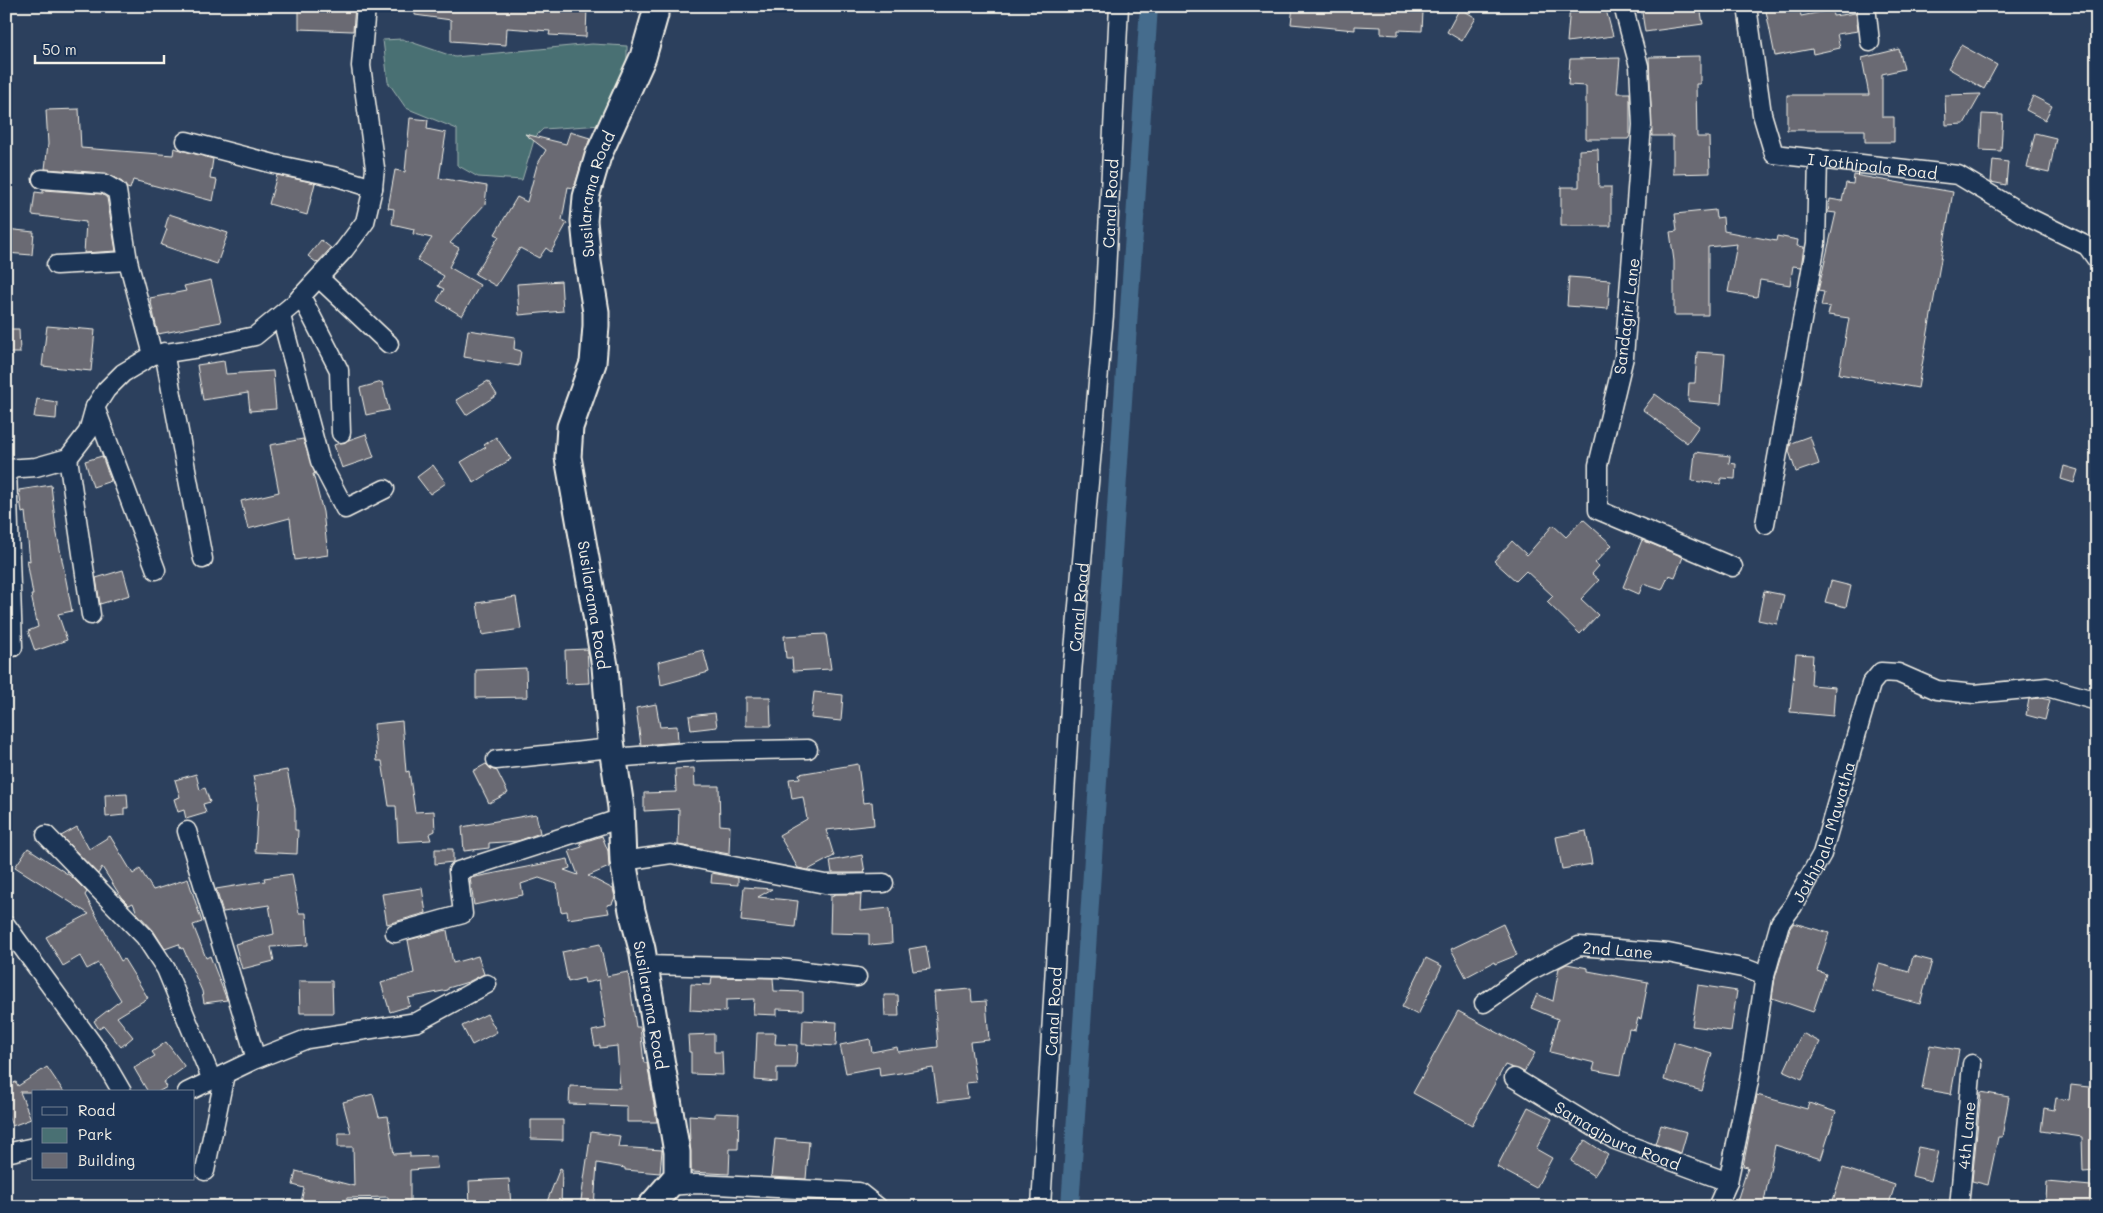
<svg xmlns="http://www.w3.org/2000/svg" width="2103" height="1213" font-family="Mali,sans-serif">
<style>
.green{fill:#497073;stroke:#9eb0ae}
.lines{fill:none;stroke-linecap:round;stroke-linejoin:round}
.canal{stroke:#456c8d;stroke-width:18}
.building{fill:#6a6a73;stroke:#f4f1e8}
.street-casing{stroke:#f4f1e8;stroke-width:21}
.secondary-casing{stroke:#f4f1e8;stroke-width:29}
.street{stroke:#1d3557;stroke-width:18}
.secondary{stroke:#1d3557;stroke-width:25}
.labels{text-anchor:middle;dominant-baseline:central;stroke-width:4;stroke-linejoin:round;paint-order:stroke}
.street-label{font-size:16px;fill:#f4f1e8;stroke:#1d3557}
</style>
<rect width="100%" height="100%" fill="#2c405d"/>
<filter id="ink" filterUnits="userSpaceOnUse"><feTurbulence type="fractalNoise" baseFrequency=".02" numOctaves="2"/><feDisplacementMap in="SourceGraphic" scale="10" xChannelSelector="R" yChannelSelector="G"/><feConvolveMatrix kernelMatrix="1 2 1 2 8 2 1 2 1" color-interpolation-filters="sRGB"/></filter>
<g filter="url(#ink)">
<!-- green -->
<path class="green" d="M402,39L455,57L592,44L627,46V63L602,125L543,129L535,137L522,180L478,177L457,165V129L406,108L388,82L383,40Z"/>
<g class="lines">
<!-- canal -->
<path class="canal" d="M1070,1207L1149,6"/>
</g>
<!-- building -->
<path class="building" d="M299,6H355L353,31L299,29Z
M415,6H587L586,37L549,35L550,31L507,28L506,45L451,41V20L415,15Z
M1293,6H1368L1423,12L1422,31L1398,30V35L1381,34V27L1355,26V30L1291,24Z
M1570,6H1605L1613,36L1567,42Z
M1641,6H1700L1703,24L1645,32Z
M1765,6H1799L1801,16L1832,10L1833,16L1856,13L1858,31L1837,34L1840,48L1813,54L1812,49L1775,56Z
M1460,8L1476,18L1462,41L1447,32Z
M1961,45L1997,65L1984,89L1948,68Z
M1899,49L1904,69L1882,74V117H1894V142H1865V130H1787V95H1869L1862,58Z
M1700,56V84H1696L1697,137H1709L1710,173L1673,174V136H1652L1649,57Z
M1620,58L1617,93H1630V136L1628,139H1586V86L1568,85L1570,59Z
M1981,94L1964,124L1946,125L1945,95Z
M2033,96L2052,106L2045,120L2026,110Z
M79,109L81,148L173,155L174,148L213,159L210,179L217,180L213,201L133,180L130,189L127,188L122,182L106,173L45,169L48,144L46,110Z
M1982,114L2003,115L2001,151L1980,150Z
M410,118L428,120L427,129L446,133L439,178L487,186L485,204L450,243L459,248L449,267L480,285L462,316L437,301L444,289L438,286L444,276L417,260L432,238L413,234L414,229L392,224L394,209L388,208L395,170L405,172Z
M570,132L590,138L574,188L568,187L562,220L567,223L551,252L546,248L539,258L520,248L496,286L475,274L499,236L495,234L517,197L527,202L537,165L546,150L525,134L566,144Z
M2035,133L2056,138L2049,173L2027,168Z
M1598,149L1599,187H1611V226H1561V187H1579V150Z
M1993,160L2008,162L2006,185L1991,182Z
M277,175L315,183L307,215L269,204Z
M1854,175L1953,192L1918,388L1839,374L1849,318L1828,315L1830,307L1821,306L1824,292L1818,291L1836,213L1828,212L1830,199L1842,201L1846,183L1853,184Z
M43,190L102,194L107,198L116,251L84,253L86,222L32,215L35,192L43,193Z
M1715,210L1716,218L1723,217L1724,231L1776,241L1777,236L1798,240L1797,246L1804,247L1801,267L1793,266L1790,285L1760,280L1757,297L1728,292L1737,244L1708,247V315H1674V261L1670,232L1677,231L1675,214Z
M169,214L228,233L217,264L161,245L167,229L165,228Z
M6,229L34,232L32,255L6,253Z
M321,240L331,248L317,263L308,256Z
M1569,277L1610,280L1608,309L1567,306Z
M211,280L221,322L158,334L150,298L186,291L184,286Z
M561,281L563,311L519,315L517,284Z
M47,326L95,330L91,371L42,366Z
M6,329H19L20,353H6Z
M468,330L515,337L514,349L521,351L519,366L464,357Z
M1697,352L1725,354L1721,404L1688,401L1689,383H1695Z
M224,361L226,374L273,371L276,409L250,411L248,393L203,400L197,365Z
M488,381L497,395L466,415L456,400Z
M382,382L389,410L366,415L360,388Z
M1655,394L1699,426L1687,443L1643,410Z
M37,399L57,402L56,419L34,417Z
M366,434L374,457L342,468L334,445Z
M1810,436L1819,464L1796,472L1789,451L1791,443Z
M496,437L511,459L474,483L461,462L486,447L484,445Z
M303,439L315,474H313L323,512L328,555L295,560L290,518L248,529L241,501L279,492L270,445Z
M1695,452L1730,456L1729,463L1736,464L1735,479L1721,478V484L1692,481Z
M102,456L111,481L93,487L85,461Z
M433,465L446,483L430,494L417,477Z
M2064,466L2078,470L2074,483L2061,479Z
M51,485L56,529L72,611L58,614L67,640L35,651L28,631L38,627L31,595H33L27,560L30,561L25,512L22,513L19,490Z
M1583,519L1612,545L1595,563L1599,566L1592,574L1599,580L1581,599L1598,615L1580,634L1547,602L1553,596L1526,571L1516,581L1494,561L1512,541L1527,555L1553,525L1566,537Z
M1642,540L1683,557L1675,577L1669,575L1662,590L1643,584L1639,594L1623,587Z
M123,570L130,595L100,604L96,578Z
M1831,581L1851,586L1846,607L1825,602Z
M1764,591L1784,595L1777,624L1758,620Z
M516,597L521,629L482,635L477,603Z
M826,634L831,669L793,671L792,658H786L784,636Z
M587,649L589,683L566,684L565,650Z
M703,650L709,672L661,685L658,662Z
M1796,654L1813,655L1811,685L1835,687L1833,716L1790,712Z
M526,668L527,697L476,698V670Z
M814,692L843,695L841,721L811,718Z
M746,697H770L771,726H746Z
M2040,698L2050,700L2045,720L2026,715L2029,699Z
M656,704L660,727L677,726L678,742L641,745L636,708Z
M715,713L717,727L691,730L689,716Z
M402,721L406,772L409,771L415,812L434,811L435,831L429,834L431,840L398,842L396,806H389L382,761H377L374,724Z
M486,764L491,769L497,771L508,793L489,803L473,771Z
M858,764L863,803L872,802L874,825L826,830L834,856L808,870L798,868L779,835L807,819L803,797L792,799L789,779L800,778L799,774Z
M694,768L695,786H719L720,825L730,826L729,854L678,845L679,809L644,811V793L676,792L675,769Z
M287,770L295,809V830H298L297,854L255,852L258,801L253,776Z
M196,774L200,790L205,788L210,802L203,804L206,813L186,819L184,810L178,812L174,799L180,797L175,780Z
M127,794L128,808H124V815L106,817L105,795Z
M536,814L540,833L518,841L489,843V848L464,851L462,827Z
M77,827L89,849L110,836L133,874L140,869L153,890L188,879L202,922L193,925L206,958L210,956L227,1000L204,1003L202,991L183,948L181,949L179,944L165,949L153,930L137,913L133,903L129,905L121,897L102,867L98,874L61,836Z
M1586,831L1592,864L1562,869L1556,837Z
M602,836L608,851L609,867L588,876L613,889L615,897L612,904L607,905L609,913L568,919L567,911L561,912L557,884L539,878L521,884L523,895L474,905L470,878L568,859L570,868L564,870L578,875L569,851L582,847L580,843Z
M28,848L72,877L87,892L85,895L121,961L124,959L148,998L117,1017L133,1037L121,1047L104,1026L99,1029L94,1021L121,1000L98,963L87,969L80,956L63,966L46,937L89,914L15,867Z
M435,849H453V862L435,864Z
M862,855L865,873H832L830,861Z
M712,873L738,878V885L711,883Z
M292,874L299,913H306L308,945L271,947L274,961L242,969L235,944L274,934L269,905L223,912L216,889L265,881L264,878Z
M744,887L772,889L758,897L798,901L795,927L741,921Z
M422,888L426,913L387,924L382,894Z
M836,894H861L860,911L890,908L892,943L869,945V934L830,933L831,896Z
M1794,923L1829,933L1817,971L1826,974L1813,1012L1772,998L1775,978L1790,928Z
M1503,924L1517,955L1495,964L1494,962L1466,977L1451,949Z
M447,930L453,963L478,956L484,974L468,982L448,988V990L408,998L410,1006L390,1012L381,983L414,973L408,940Z
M600,944L607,976L628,972L636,1027H640L644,1063H647L657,1122H627V1106L569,1104L570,1086L620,1088L617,1046L600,1048V1045L595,1046L592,1031L606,1028L599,980L585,983L584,978L568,982L562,952Z
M926,946L930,969L913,971L909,949Z
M1913,956L1932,961L1920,1004L1872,991L1879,964L1909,972Z
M1426,958L1442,966L1418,1015L1402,1007Z
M1567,964L1588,968V971L1648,982L1641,1019L1638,1018L1635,1030L1629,1029L1620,1075L1593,1070L1595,1063L1550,1052L1558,1019L1531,1008L1537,994L1553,1001L1559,968Z
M712,977L773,978L774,991L803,992V1010L777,1009V1015L753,1014L754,999L726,1000V1012L690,1010L691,984L711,985Z
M299,981H332L333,1013H300Z
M1698,985L1737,991L1731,1031L1692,1026Z
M971,989L972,1002L986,1001L989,1040L970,1042L976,1082L966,1083L968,1098L938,1102L933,1068L880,1076L879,1067L846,1073L840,1045L870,1039L872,1052L897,1047L898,1052L938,1047L934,992Z
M884,995H898L899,1016H885Z
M1458,1011L1535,1053L1524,1072L1505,1065L1472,1125L1413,1093Z
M487,1014L497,1032L472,1045L462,1026Z
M803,1020L837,1022L836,1046L802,1044Z
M757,1033H776L775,1044L797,1045L796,1068H777V1082L755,1080Z
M1802,1033L1820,1042L1802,1079L1784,1071Z
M714,1034V1052H722L723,1075L691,1074V1052H689L688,1035Z
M166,1042L185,1067L164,1082L167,1087L158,1092H148L134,1068L155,1056L152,1052Z
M1674,1042L1712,1053L1702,1091L1664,1080Z
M1930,1045L1959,1050L1951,1094L1922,1089Z
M47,1067L64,1092H20L31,1119L12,1126L6,1111V1086L16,1082L18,1086Z
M2071,1085L2097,1088V1171L2083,1172L2082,1137L2041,1131L2044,1108L2054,1110L2056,1098L2069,1100Z
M1981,1092L2009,1097L2002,1137H1998L1988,1185L1972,1181Z
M373,1094L379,1117L388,1116L394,1154L410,1153V1157L436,1156L437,1168L410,1170V1201L388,1202V1197L347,1198L344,1207H300L304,1188L293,1185L296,1171L354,1186L353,1147H338V1133H351L343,1102Z
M1757,1095L1807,1109L1809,1103L1836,1112L1821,1159L1775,1145L1763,1207H1735L1748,1167L1743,1166Z
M1528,1107L1552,1119L1536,1149L1552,1158L1536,1188L1497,1167Z
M715,1113L739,1114L738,1149H730L729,1174L691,1172L689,1115L715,1117Z
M531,1120H563V1140L531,1139Z
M1661,1125L1687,1132L1681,1153L1655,1144Z
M591,1132L620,1136L618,1147L662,1150L660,1173L625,1170V1168L597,1163L594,1207H580Z
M775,1139L809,1142L806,1179L771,1177Z
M1585,1140L1608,1155L1594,1176L1571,1161Z
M1918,1147L1938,1151L1931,1181L1912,1176Z
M560,1168L562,1169L561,1207H545Z
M1843,1168L1895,1185L1888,1207H1831Z
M509,1179L511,1206L470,1207L469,1181Z
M2047,1182L2091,1186L2089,1205L2046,1201Z"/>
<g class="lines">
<defs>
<g id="street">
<path d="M1623,6L1639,66L1642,125L1624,357L1598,465V510L1733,567"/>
<path id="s1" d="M1747,6L1762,114L1774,154L1958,175L2030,218L2087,246L2097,260"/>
<path d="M1866,6L1870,42"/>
<path d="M186,141L274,164L337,177L373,188"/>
<path d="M42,179L105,184L117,191L128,261L153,355"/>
<path d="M56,265L128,261"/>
<path d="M319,278L389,344"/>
<path d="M301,296L339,370L341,433"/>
<path d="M281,316L320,461L345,509L385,489"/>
<path d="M164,352L203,559"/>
<path d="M95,407L156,570"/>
<path d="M68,458L91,615"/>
<path d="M6,469L36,467L68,458L88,432L95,407L106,390L123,373L153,355L199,348L255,336L295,303L344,250L365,222L373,188L375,168L361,66L366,6"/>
<path d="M7,469L13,647"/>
<path d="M1765,524L1816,243L1818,158"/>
<path d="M613,758L701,751L808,749"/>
<path d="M496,760L612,748"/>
<path d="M187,831L256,1059"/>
<path d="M46,835L145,937L166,969L212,1080"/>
<path d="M623,861L671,854L825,884L884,883"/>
<path d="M6,925L100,1054L122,1092"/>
<path d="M395,933L463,914L458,871L622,818"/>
<path d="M644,965L779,968L857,977"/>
<path id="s2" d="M1484,1003L1528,972L1579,946L1668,953L1747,969L1765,976"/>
<path id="s3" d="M1514,1078L1615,1140L1728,1182"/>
<path d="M187,1092L256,1059L307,1039L417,1022L487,984"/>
<path d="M6,1153L34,1147"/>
<path d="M205,1171L225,1074"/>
<path d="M668,1186L696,1184L859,1192L878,1207"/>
<path id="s4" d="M1041,1207L1072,673L1104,315L1119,6"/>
<path id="s5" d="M1717,1207L1728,1182L1749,1081L1765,976L1780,923L1793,906L1822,854L1871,684L1881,672L1898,673L1937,690L1974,694L2047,687L2097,701"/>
<path id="s6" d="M1959,1207L1972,1064"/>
</g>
<g id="secondary">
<path id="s7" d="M650,1207L677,1176V1152L642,949L632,911L623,861L621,807L611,741L605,666L568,457L570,427L593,363L596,326V312L588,262L584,221L586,197L598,156L643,57L655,15V6"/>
</g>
</defs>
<!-- street casing -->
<use href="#street" class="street-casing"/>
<!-- secondary casing -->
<use href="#secondary" class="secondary-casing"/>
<!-- street -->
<use href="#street" class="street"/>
<!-- secondary -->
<use href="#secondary" class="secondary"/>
</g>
</g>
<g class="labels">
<!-- street labels -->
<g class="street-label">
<text stroke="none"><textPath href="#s1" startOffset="250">I Jothipala Road</textPath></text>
<text stroke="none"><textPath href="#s7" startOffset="1039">Susilarama Road</textPath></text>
<text stroke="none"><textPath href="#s4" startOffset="1006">Canal Road</textPath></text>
<text transform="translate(1626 316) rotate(-83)">Sandagiri Lane</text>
<text transform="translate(594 605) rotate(81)">Susilarama Road</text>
<text stroke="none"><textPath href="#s4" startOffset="601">Canal Road</textPath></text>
<text stroke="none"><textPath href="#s5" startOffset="394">Jothipala Mawatha</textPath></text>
<text stroke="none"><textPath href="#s2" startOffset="150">2nd Lane</textPath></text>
<text transform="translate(651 1005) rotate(80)">Susilarama Road</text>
<text stroke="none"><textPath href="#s4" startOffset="196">Canal Road</textPath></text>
<text stroke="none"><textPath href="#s3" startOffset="119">Samagipura Road</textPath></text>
<text stroke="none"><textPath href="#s6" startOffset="72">4th Lane</textPath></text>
</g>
</g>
<!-- margin -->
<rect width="2103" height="1213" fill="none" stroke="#1d3557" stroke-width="25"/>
<rect x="12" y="12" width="2078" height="1188" fill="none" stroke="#f4f1e8" stroke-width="2" filter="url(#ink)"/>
<!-- legend -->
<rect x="32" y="1090" width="162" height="90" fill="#1d3557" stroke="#738091"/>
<rect x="42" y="1107" width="25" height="8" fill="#1d3557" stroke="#738091"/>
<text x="78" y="1116" font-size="15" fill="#f4f1e8">Road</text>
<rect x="42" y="1128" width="25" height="15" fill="#497073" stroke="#738091"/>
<text x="78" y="1140" font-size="15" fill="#f4f1e8">Park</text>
<rect x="42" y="1153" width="25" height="15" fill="#6a6a73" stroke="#738091"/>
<text x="78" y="1166" font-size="15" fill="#f4f1e8">Building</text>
<!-- scale -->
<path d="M35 55v8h129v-8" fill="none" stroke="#f4f1e8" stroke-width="2.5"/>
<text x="42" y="55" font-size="15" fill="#f4f1e8" stroke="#1d3557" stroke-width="4" paint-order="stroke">50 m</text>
</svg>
